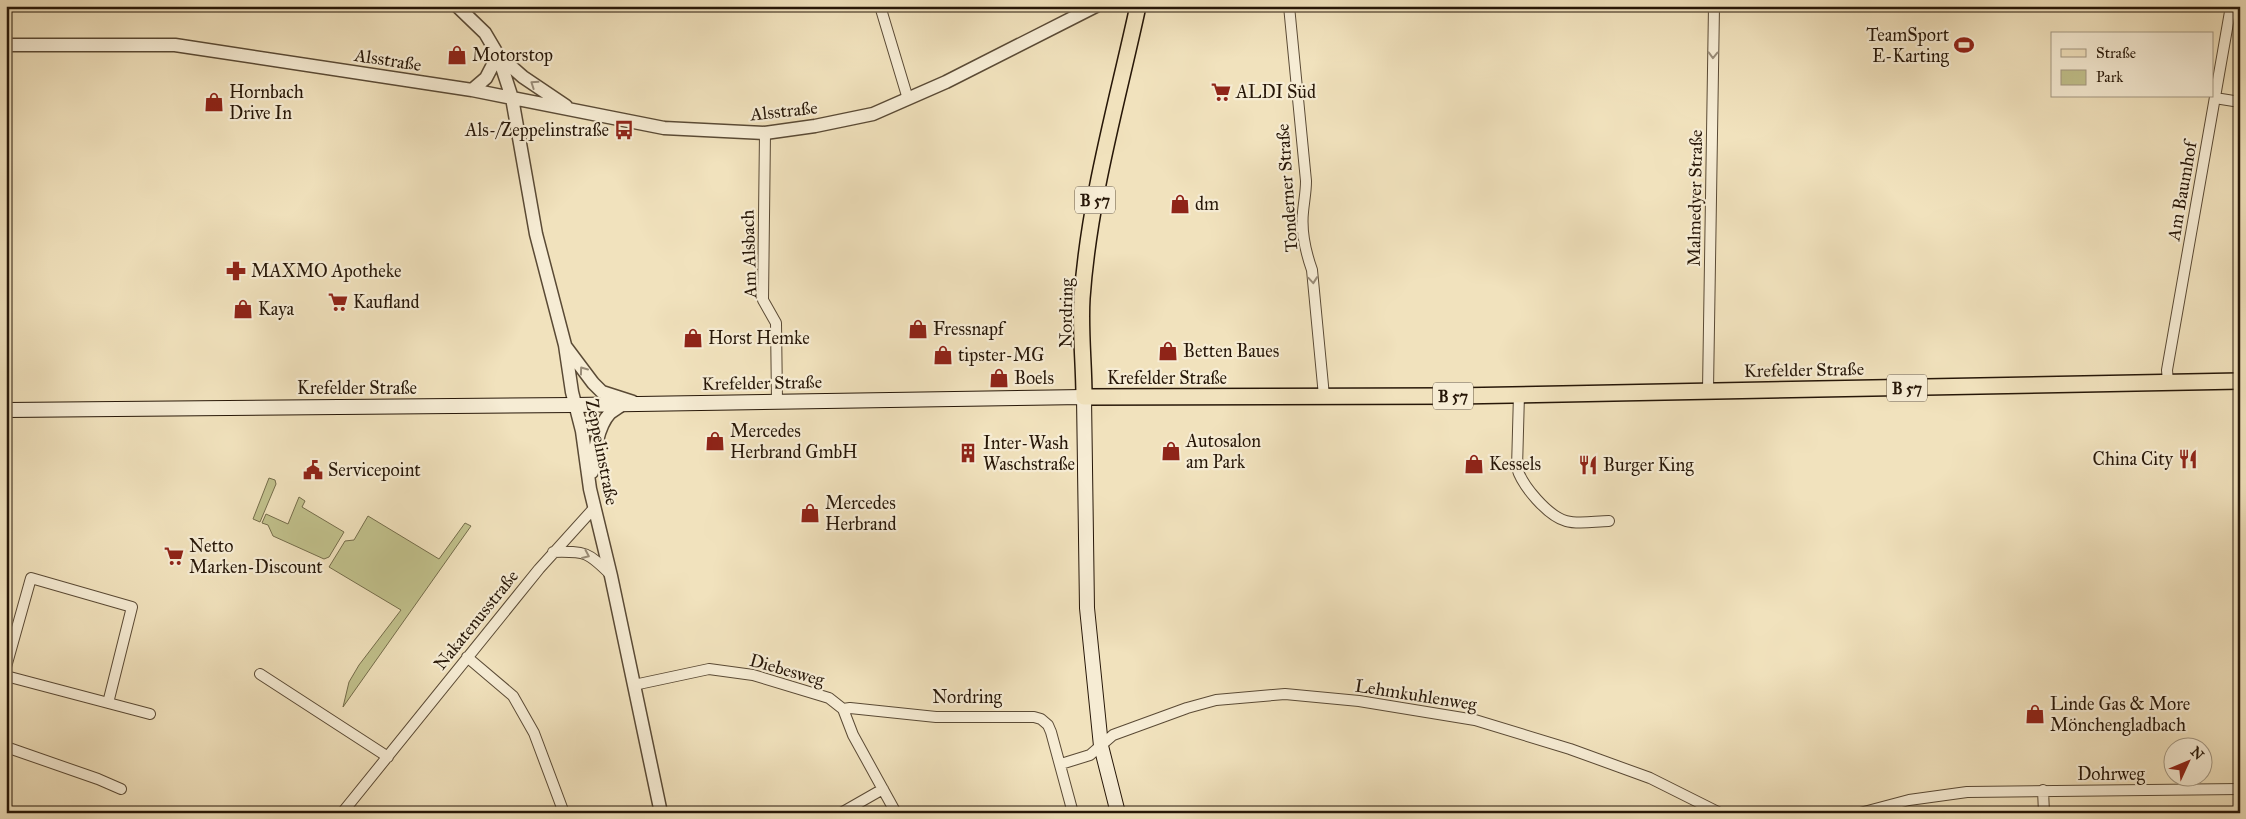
<svg xmlns="http://www.w3.org/2000/svg" width="2246" height="819" font-family="'IM FELL Great Primer',serif">
<style>
.green{fill:#c1c18c;stroke:#746c4a}
.lines{fill:none;stroke-linecap:round;stroke-linejoin:round}
.minor-casing{stroke:#5a4a35;stroke-width:12}
.tertiary-casing{stroke:#5a4a35;stroke-width:15}
.secondary-casing{stroke:#271708;stroke-width:16}
.primary-casing{stroke:#271708;stroke-width:18}
.minor{stroke:#f6ecd4;stroke-width:10}
.tertiary{stroke:#f6ecd4;stroke-width:12}
.secondary{stroke:#f6ecd4;stroke-width:14}
.primary{stroke:#f1e2bd;stroke-width:15}
.oneway{stroke:#998c78}
.labels{text-anchor:middle;dominant-baseline:central;stroke-width:4.5;stroke-linejoin:round;paint-order:stroke}
.shield{fill:#f6ecd4;stroke:#655745;stroke-width:1}
.shield-label{font-size:16px;font-weight:bold;fill:#271708}
.poi-label{font-size:18px;fill:#271708;stroke:#f6ecd4;text-anchor:start}
.street-label{font-size:18px;fill:#271708;stroke:#f6ecd4}
</style>
<rect width="100%" height="100%" fill="#f1e2bd"/>
<filter id="stains"><feTurbulence type="fractalNoise" baseFrequency=".004" numOctaves="4"/><feColorMatrix values="0 0 0 0 .2 0 0 0 0 .09 0 0 0 0 .02 0 0 0 .5 -.17"/></filter>
<radialGradient id="worn" r=".72"><stop offset=".6" stop-color="#630" stop-opacity="0"/><stop offset="1" stop-color="#630" stop-opacity=".3"/></radialGradient>
<!-- green -->
<path class="green" d="M269,478L275,480L276,484L260,522L253,519Z
M299,497L305,501L302,507L344,532L329,557L324,559L273,536L268,525L262,523L266,514L288,524Z
M368,516L439,559L465,523L471,526L343,707L349,682L359,665L401,610L329,567L345,541L354,540Z"/>
<g class="lines">
<defs>
<path id="minor" d="M880,6L908,99
M1289,6L1306,181C1306,192 1304,201 1303,212C1301,231 1306,253 1312,270L1324,396
M2215,98L2240,102
M765,133L763,300L776,323L777,401
M2168,382L2167,370L2231,6
M1708,390L1714,6
M1519,394L1517,468C1522,486 1548,516 1566,521C1579,525 1596,521 1609,521
M553,552C586,551 588,552 611,575
M467,657L513,696L534,733L564,813
M6,667L31,578L132,607L108,703
M260,674L388,757
M6,676L150,714
M634,685L709,669L753,675L829,698L843,709L853,735L896,813
M843,709L850,708L936,717H1034L1041,719L1048,725L1051,732L1073,813
M6,747L98,779L121,789
M1061,764L1090,755L1113,735L1187,708L1216,700L1285,694L1359,701L1475,720L1570,749L1650,778L1720,813
M2043,790L2044,813
M342,813L539,569L595,507
M841,813L883,789
M1860,813L1909,800L1967,792L2240,789"/>
<path id="tertiary" d="M457,6L485,33L498,55L512,98L536,234L565,345L572,392L582,431L590,489L611,576L661,813
M6,45H175L472,90L664,128L765,133L815,126L873,114L946,82L1096,6
M472,90L486,78L498,55L523,77L566,106
M566,347L593,383L602,392L633,402
M592,472C594,454 597,427 610,413C614,410 619,407 623,404"/>
<path id="secondary" d="M6,410L575,405L1084,397L1087,608L1101,746L1118,813"/>
<path id="primary" d="M1138,6C1117,103 1089,199 1082,298C1080,331 1084,364 1084,397L1455,396L2240,381"/>
</defs>
<!-- minor casing -->
<use href="#minor" class="minor-casing"/>
<!-- tertiary casing -->
<use href="#tertiary" class="tertiary-casing"/>
<!-- secondary casing -->
<use href="#secondary" class="secondary-casing"/>
<!-- primary casing -->
<use href="#primary" class="primary-casing"/>
<!-- minor -->
<use href="#minor" class="minor"/>
<!-- tertiary -->
<use href="#tertiary" class="tertiary"/>
<!-- secondary -->
<use href="#secondary" class="secondary"/>
<!-- primary -->
<use href="#primary" class="primary"/>
</g>
<!-- one-way arrows -->
<defs><path id="oneway-chevron" d="M-2-3.5L2.5 0L-2 3.5" fill="none" stroke-width="1.6" stroke-linecap="round" stroke-linejoin="round" transform="scale(1.25)"/></defs>
<g class="oneway">
<use href="#oneway-chevron" transform="translate(1713 55) rotate(91)"/>
<use href="#oneway-chevron" transform="translate(534 84) rotate(-146)"/>
<use href="#oneway-chevron" transform="translate(1313 280) rotate(85)"/>
<use href="#oneway-chevron" transform="translate(583 370) rotate(-126)"/>
<use href="#oneway-chevron" transform="translate(586 555) rotate(24)"/>
</g>
<!-- icons -->
<defs>
<symbol id="stadium-bare" viewBox="-9 -9 18 18"><path d="M0-5a6.5 5 0 1 0 0 10a6.5 5 0 1 0 0-10ZM-3.5-1.8h7v3.6h-7Z" fill="#8f2418" stroke="#f6ecd4" stroke-width="2.5" paint-order="stroke"/></symbol>
<symbol id="shop-bare" viewBox="-9 -9 18 18"><path d="M-5-2.5h2.3a2.7 3.5 0 0 1 5.4 0H5L5.5 6h-11ZM-1.5-2.5h3a1.5 2.3 0 0 0-3 0Z" fill="#8f2418" stroke="#f6ecd4" stroke-width="2.5" paint-order="stroke"/></symbol>
<symbol id="supermarket-bare" viewBox="-9 -9 18 18"><path d="M-6-5.5h2.5l.6 2H6L4.5 2H-2.5L-4.4-4H-6ZM-1.5 3.2a1.3 1.3 0 1 0 .1 0ZM3 3.2a1.3 1.3 0 1 0 .1 0Z" fill="#8f2418" stroke="#f6ecd4" stroke-width="2.5" paint-order="stroke"/></symbol>
<symbol id="bus-bare" viewBox="-9 -9 18 18"><path d="M-5-6H5V4H4V6H2V4H-2V6H-4V4H-5ZM-3.5-4V0h7V-4ZM-3.5 1.2v1.5H-2V1.2ZM2 1.2v1.5H3.5V1.2Z" fill="#8f2418" stroke="#f6ecd4" stroke-width="2.5" paint-order="stroke"/></symbol>
<symbol id="pharmacy-bare" viewBox="-9 -9 18 18"><path d="M-2-6h4v4h4v4h-4v4h-4v-4h-4v-4h4Z" fill="#8f2418" stroke="#f6ecd4" stroke-width="2.5" paint-order="stroke"/></symbol>
<symbol id="building-bare" viewBox="-9 -9 18 18"><path d="M-4-6H4V6H1V3H-1V6H-4ZM-2.5-4.3h1.7v1.8h-1.7ZM.8-4.3h1.7v1.8H.8ZM-2.5-1h1.7V.8h-1.7ZM.8-1h1.7V.8H.8Z" fill="#8f2418" stroke="#f6ecd4" stroke-width="2.5" paint-order="stroke"/></symbol>
<symbol id="restaurant-bare" viewBox="-9 -9 18 18"><path d="M-5-6h1v4h1v-4h1v4h1v-4h1v5L-1.5 .5V6h-2V.5L-5-1ZM5-6V6H3V1.5H1.5Q1.5-4 5-6Z" fill="#8f2418" stroke="#f6ecd4" stroke-width="2.5" paint-order="stroke"/></symbol>
<symbol id="civic-bare" viewBox="-9 -9 18 18"><path d="M-.6-6.5H3V-4.5H.6V-3L4-1V1h2V6H-6V1h2V-1L-.6-3ZM-1.2 2.5V6h2.4V2.5Z" fill="#8f2418" stroke="#f6ecd4" stroke-width="2.5" paint-order="stroke"/></symbol>
</defs>
<g fill-rule="evenodd">
<use href="#stadium-bare" x="1950" y="31" width="28" height="28"/>
<use href="#shop-bare" x="443" y="41" width="28" height="28"/>
<use href="#supermarket-bare" x="1207" y="78" width="28" height="28"/>
<use href="#shop-bare" x="200" y="88" width="28" height="28"/>
<use href="#bus-bare" x="610" y="116" width="28" height="28"/>
<use href="#shop-bare" x="1166" y="190" width="28" height="28"/>
<use href="#pharmacy-bare" x="222" y="257" width="28" height="28"/>
<use href="#supermarket-bare" x="324" y="288" width="28" height="28"/>
<use href="#shop-bare" x="229" y="295" width="28" height="28"/>
<use href="#shop-bare" x="904" y="315" width="28" height="28"/>
<use href="#shop-bare" x="679" y="324" width="28" height="28"/>
<use href="#shop-bare" x="1154" y="337" width="28" height="28"/>
<use href="#shop-bare" x="929" y="341" width="28" height="28"/>
<use href="#shop-bare" x="985" y="364" width="28" height="28"/>
<use href="#shop-bare" x="701" y="427" width="28" height="28"/>
<use href="#shop-bare" x="1157" y="437" width="28" height="28"/>
<use href="#building-bare" x="954" y="439" width="28" height="28"/>
<use href="#restaurant-bare" x="2174" y="445" width="28" height="28"/>
<use href="#shop-bare" x="1460" y="450" width="28" height="28"/>
<use href="#restaurant-bare" x="1574" y="451" width="28" height="28"/>
<use href="#civic-bare" x="299" y="456" width="28" height="28"/>
<use href="#shop-bare" x="796" y="499" width="28" height="28"/>
<use href="#supermarket-bare" x="160" y="542" width="28" height="28"/>
<use href="#shop-bare" x="2021" y="700" width="28" height="28"/>
</g>
<g class="labels">
<!-- shield labels -->
<g class="shield">
<rect x="1075" y="186.5" width="40" height="27" rx="4"/>
<rect x="1887" y="374.5" width="40" height="27" rx="4"/>
<rect x="1433" y="382.5" width="40" height="27" rx="4"/>
</g>
<g class="shield-label">
<text x="1095" y="200">B 57</text>
<text x="1907" y="388">B 57</text>
<text x="1453" y="396">B 57</text>
</g>
<!-- poi labels -->
<g class="poi-label">
<text x="1949" y="35" text-anchor="end">TeamSport<tspan x="1949" dy="21">E-Karting</tspan></text>
<text x="472" y="55">Motorstop</text>
<text x="229" y="92">Hornbach<tspan x="229" dy="21">Drive In</tspan></text>
<text x="1236" y="92">ALDI Süd</text>
<text x="609" y="130" text-anchor="end">Als-/Zeppelinstraße</text>
<text x="1195" y="204">dm</text>
<text x="251" y="271">MAXMO Apotheke</text>
<text x="353" y="302">Kaufland</text>
<text x="258" y="309">Kaya</text>
<text x="933" y="329">Fressnapf</text>
<text x="708" y="338">Horst Hemke</text>
<text x="1183" y="351">Betten Baues</text>
<text x="958" y="355">tipster-MG</text>
<text x="1014" y="378">Boels</text>
<text x="730" y="431">Mercedes<tspan x="730" dy="21">Herbrand GmbH</tspan></text>
<text x="1186" y="441">Autosalon<tspan x="1186" dy="21">am Park</tspan></text>
<text x="983" y="443">Inter-Wash<tspan x="983" dy="21">Waschstraße</tspan></text>
<text x="2173" y="459" text-anchor="end">China City</text>
<text x="1489" y="464">Kessels</text>
<text x="1603" y="465">Burger King</text>
<text x="328" y="470">Servicepoint</text>
<text x="825" y="503">Mercedes<tspan x="825" dy="21">Herbrand</tspan></text>
<text x="189" y="546">Netto<tspan x="189" dy="21">Marken-Discount</tspan></text>
<text x="2050" y="704">Linde Gas &amp; More<tspan x="2050" dy="21">Mönchengladbach</tspan></text>
</g>
<!-- street labels -->
<g class="street-label">
<text transform="translate(388 60) rotate(9)">Alsstraße</text>
<text transform="translate(784 111) rotate(-6)">Alsstraße</text>
<text transform="translate(1287 188) rotate(-94)">Tonderner Straße</text>
<text transform="translate(2182 191) rotate(-80)">Am Baumhof</text>
<text transform="translate(1695 198) rotate(-89)">Malmedyer Straße</text>
<text transform="translate(749 254) rotate(-92)">Am Alsbach</text>
<text transform="translate(1066 313) rotate(-89)">Nordring</text>
<text transform="translate(1804 370) rotate(-1)">Krefelder Straße</text>
<text x="1167" y="378">Krefelder Straße</text>
<text transform="translate(762 383) rotate(-1)">Krefelder Straße</text>
<text x="357" y="388">Krefelder Straße</text>
<text transform="translate(602 452) rotate(79)">Zeppelinstraße</text>
<text transform="translate(476 620) rotate(-51)">Nakatenusstraße</text>
<text transform="translate(787 670) rotate(16)">Diebesweg</text>
<text transform="translate(1416 695) rotate(9)">Lehmkuhlenweg</text>
<text x="967" y="697">Nordring</text>
<text x="2111" y="774">Dohrweg</text>
</g>
</g>
<!-- margin -->
<rect width="2246" height="819" fill="none" stroke="#f1e2bd" stroke-width="25"/>
<rect x="8" y="8" width="2231" height="804" fill="none" stroke="#271708" stroke-width="2.5"/>
<rect x="12" y="12" width="2221" height="794" fill="none" stroke="#271708"/>
<!-- legend -->
<rect x="2051" y="32" width="162" height="65" fill="#f6ecd4" stroke="#a39782"/>
<rect x="2061" y="49" width="25" height="8" fill="#f1e2bd" stroke="#a39782"/>
<text x="2096" y="58" font-size="15" fill="#271708">Straße</text>
<rect x="2061" y="70" width="25" height="15" fill="#c1c18c" stroke="#a39782"/>
<text x="2096" y="82" font-size="15" fill="#271708">Park</text>
<!-- north arrow -->
<g transform="translate(2188 762) rotate(46)"><circle r="24" fill="#f6ecd4" stroke="#a39782"/>
<path d="M0-4L9 19L0 12L-9 19Z" fill="#8f2418"/>
<text y="-8" font-size="14" font-weight="bold" text-anchor="middle" fill="#271708">N</text>
</g>
<rect width="100%" height="100%" filter="url(#stains)"/>
<rect width="100%" height="100%" fill="url(#worn)"/>
</svg>
